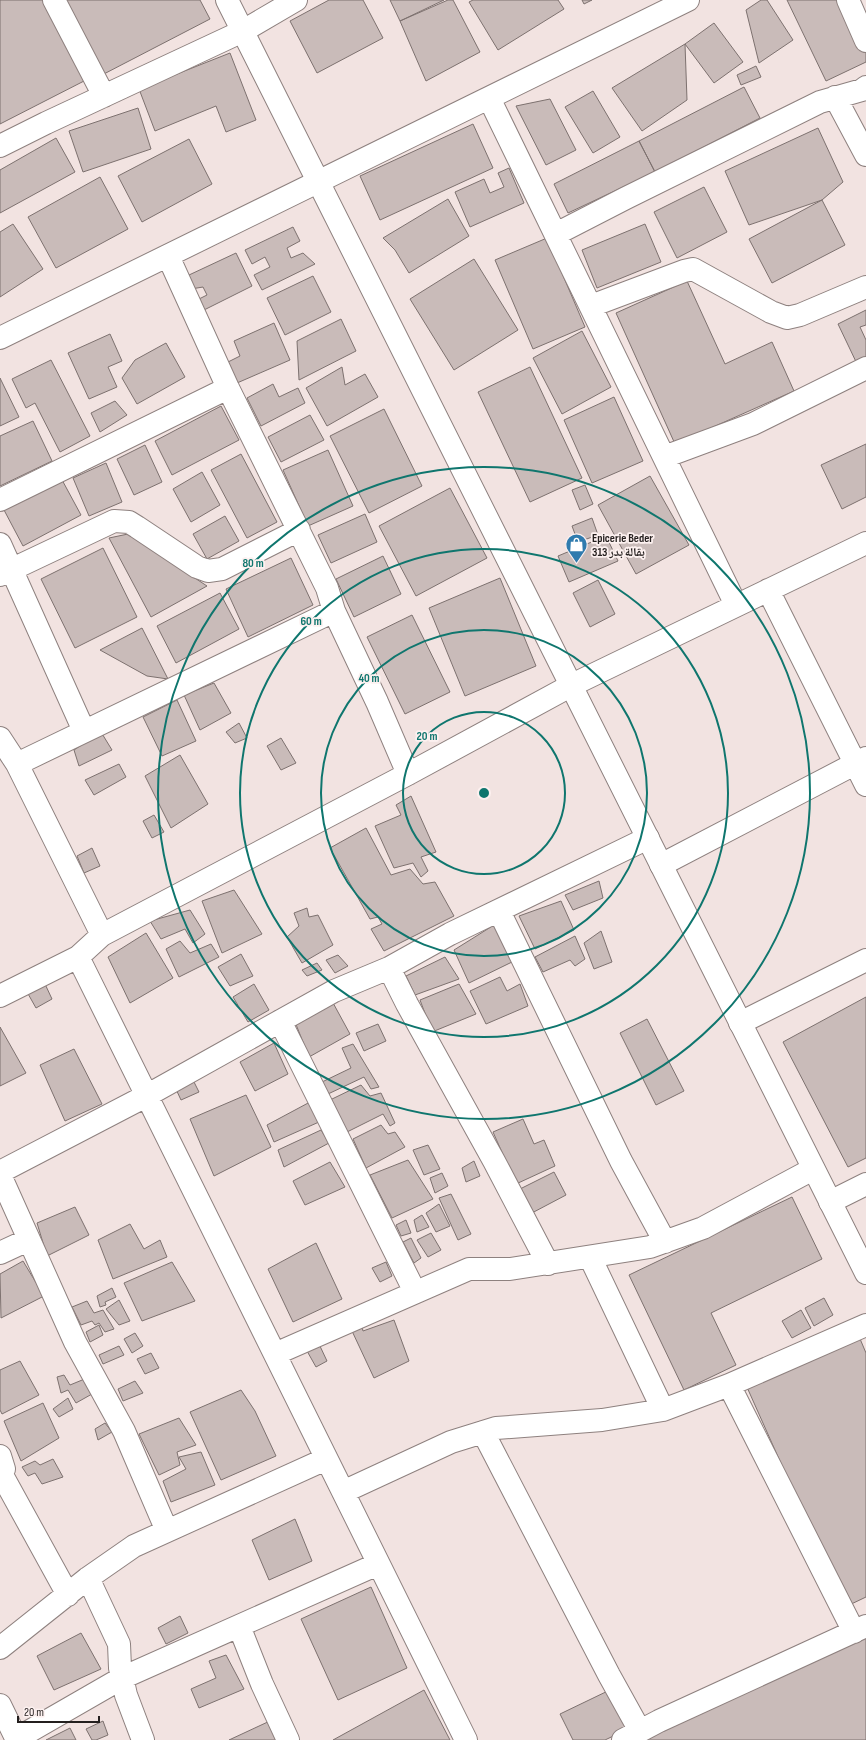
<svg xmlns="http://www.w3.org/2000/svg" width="866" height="1740" font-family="'Sofia Sans Condensed','Noto Naskh Arabic',sans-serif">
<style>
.building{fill:#c9bbb9;stroke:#7d716f}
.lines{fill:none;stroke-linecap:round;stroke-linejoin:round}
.minor-casing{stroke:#8e817f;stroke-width:24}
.tertiary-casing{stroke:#8e817f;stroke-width:24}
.minor{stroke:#fff;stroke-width:22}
.tertiary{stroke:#fff;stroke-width:22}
.ring{fill:none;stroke:#0f766e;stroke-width:2}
.labels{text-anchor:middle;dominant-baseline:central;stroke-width:3.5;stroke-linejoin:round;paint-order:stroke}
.poi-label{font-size:12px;font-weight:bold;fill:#241f1e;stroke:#fdf1f0;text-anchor:start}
.centre{fill:#0f766e;stroke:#fdf1f0;stroke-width:2}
.ring-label{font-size:12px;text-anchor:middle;font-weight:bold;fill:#0f766e;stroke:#fdf1f0;stroke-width:3.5;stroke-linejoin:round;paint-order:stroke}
</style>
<rect width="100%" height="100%" fill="#f2e3e1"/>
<!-- building -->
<path class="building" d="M0,0H46L86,80L0,124Z
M62,0H200L210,19L100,76Z
M329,0H363L383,38L317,73L290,21Z
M390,0H444L400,21Z
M448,0H453L480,52L426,81L400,21Z
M473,0H558L564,9L498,50L469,2Z
M582,0H592L584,4Z
M761,0H767L793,40L759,63L746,10Z
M787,0H843L866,48V62L826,81Z
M714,23L743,62L714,83L685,44Z
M685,44L687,100L642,131L612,88Z
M230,53L256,120L226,132L216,106L155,131L139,89Z
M756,66L761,77L741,85L737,75Z
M744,87L760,118L655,172L639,141Z
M593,91L620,137L593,153L565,107Z
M550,99L576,150L546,165L516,106Z
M138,108L151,149L83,172L69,131Z
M473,124L493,168L380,220L360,176Z
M818,128L843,182L822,200L749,225L725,171Z
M56,138L75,172L0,213V170Z
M189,139L212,184L142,222L118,176Z
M639,141L655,172L568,213L554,184Z
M509,168L524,203L470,227L455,192L484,179L490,193L504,187L498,173Z
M100,177L128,229L56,268L28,217Z
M704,187L727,232L677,258L654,212Z
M448,199L469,236L409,273L395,250L383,238Z
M822,200L845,245L772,283L749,239Z
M13,224L43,269L0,297V232Z
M645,224L661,262L597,288L582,250Z
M293,227L300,241L287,248L291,258L303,253L315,264L262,290L254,275L270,267L265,257L252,264L245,250Z
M547,238L585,327L533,349L495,260Z
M236,253L252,286L202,311L197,300L207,295L203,287L191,289L189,275Z
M474,259L518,330L454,370L410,299Z
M313,276L331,312L285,335L267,298Z
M687,281L725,364L772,342L794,391L675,444L616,313Z
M866,310V325L860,327L866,340V365L859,368L838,324Z
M341,319L356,351L299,380L297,341Z
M274,323L290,360L237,383L228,362L240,356L234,341Z
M582,331L611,387L562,414L533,358Z
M110,334L122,361L108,367L117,387L89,399L68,353Z
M166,343L185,377L137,404L122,378L135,360Z
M51,360L90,436L60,452L35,403L26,408L12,379Z
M342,367L345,385L365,374L378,397L327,426L306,388Z
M530,367L582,478L530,502L478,392Z
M0,378L19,417L0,426Z
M273,384L279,397L298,388L305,403L261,426L247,398Z
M614,397L643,461L592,483L564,420Z
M115,401L127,415L100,432L91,413Z
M221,406L239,440L172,475L155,441Z
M384,409L422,486L369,513L330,436Z
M310,415L324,440L281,462L268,437Z
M33,421L52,461L0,486V436Z
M866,444V497L842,509L821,465Z
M145,445L162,482L134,495L117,459Z
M328,450L353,506L308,526L283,470Z
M241,454L277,522L247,538L211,470Z
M106,463L122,502L89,516L73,478Z
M202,472L220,505L191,522L173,489Z
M650,476L689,545L636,574L598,505Z
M61,478L81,515L23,546L4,510Z
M585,485L593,504L580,510L572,490Z
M450,488L487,558L416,596L379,526Z
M365,514L377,542L331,563L318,535Z
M225,516L239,541L207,559L193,534Z
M592,518L598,535L578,542L572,526Z
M128,534L207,586L151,617L109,538Z
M606,536L618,561L569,582L558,556Z
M103,548L137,617L75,648L41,579Z
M383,556L401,594L354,617L336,579Z
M291,558L313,605L248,637L226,589Z
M500,578L536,666L465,696L429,608Z
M598,580L615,614L590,627L573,593Z
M220,593L239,629L176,663L157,626Z
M412,615L450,692L405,714L367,637Z
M142,628L168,679L147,676L100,650Z
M214,683L231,713L200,730L184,695Z
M177,700L196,741L162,756L143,717Z
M239,723L247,738L235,743L226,732Z
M101,732L112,750L79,766L74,750Z
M281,738L296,763L281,770L267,746Z
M180,755L208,804L171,828L145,776Z
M119,764L126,777L94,795L85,780Z
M411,796L436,852L421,857L428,871L421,877L413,863L394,868L375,826L401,815L396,805Z
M154,815L164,832L152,838L143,821Z
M366,828L391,875L410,869L423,884L435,882L454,916L384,951L371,929L382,924L378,917L370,919L330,848Z
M92,848L100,866L84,873L77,856Z
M599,881L603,898L573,910L565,895Z
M234,890L262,934L222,953L202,901Z
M561,901L574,930L535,949L519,916Z
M307,908L309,917L318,915L333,945L302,963L287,937L299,926L294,913Z
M190,910L205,934L193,943L185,929L161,939L150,921Z
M494,925L512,962L469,983L454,950Z
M601,931L612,962L594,969L584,943Z
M146,933L173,978L130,1003L108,957Z
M575,936L585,959L575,966L570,960L543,972L535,957Z
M180,941L190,953L211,944L219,957L179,977L166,949Z
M241,954L253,976L230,986L218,967Z
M338,955L348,966L335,973L326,960Z
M445,957L459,979L415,995L406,976Z
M317,963L322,970L307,976L302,970Z
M500,977L507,991L520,984L528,1006L486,1024L470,991Z
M45,984L52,999L36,1008L27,992Z
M254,984L269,1010L248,1022L233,997Z
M459,984L476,1014L432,1032L420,1000Z
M866,997V1158L848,1167L783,1042Z
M332,1001L350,1034L309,1057L295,1022Z
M647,1019L684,1091L656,1105L620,1033Z
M378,1024L386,1041L364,1051L356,1033Z
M0,1027L26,1073L0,1086Z
M274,1043L288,1074L255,1091L240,1062Z
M353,1044L379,1087L371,1089L364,1077L328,1094L322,1082L351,1068L342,1048Z
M74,1049L102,1104L65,1121L40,1065Z
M193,1080L199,1092L181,1100L175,1087Z
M361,1085L370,1096L381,1093L395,1123L390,1126L383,1114L347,1132L330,1100Z
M246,1095L271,1147L214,1176L190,1119Z
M310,1102L319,1122L274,1142L267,1125Z
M523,1119L534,1144L544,1140L555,1166L516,1184L493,1132Z
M381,1125L388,1134L395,1132L405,1147L366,1168L353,1139Z
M321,1130L329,1143L284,1167L278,1150Z
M428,1145L440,1169L424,1175L413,1150Z
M408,1160L433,1199L392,1218L370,1175Z
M474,1161L480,1176L466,1182L462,1168Z
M330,1162L345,1187L305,1205L293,1181Z
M554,1172L566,1195L530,1214L518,1190Z
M442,1173L448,1186L435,1193L430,1178Z
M451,1194L471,1234L458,1240L439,1198Z
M792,1197L822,1259L711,1313L736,1365L684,1390L629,1275Z
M439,1204L450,1226L436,1232L426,1213Z
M75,1207L89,1235L47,1256L37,1223Z
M422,1215L429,1227L417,1232L414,1220Z
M406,1220L411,1233L401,1236L396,1225Z
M130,1224L144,1249L160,1240L167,1257L113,1279L98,1240Z
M431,1233L441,1250L428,1257L417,1240Z
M411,1238L421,1258L414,1263L403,1242Z
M316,1243L342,1299L293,1322L268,1269Z
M23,1261L44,1296L1,1318L0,1274Z
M172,1262L195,1301L142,1321L124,1283Z
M386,1262L392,1276L380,1282L372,1268Z
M112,1288L116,1297L105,1302L106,1305L100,1307L97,1296Z
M824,1298L833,1315L814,1326L805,1308Z
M119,1300L130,1321L119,1325L106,1309Z
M87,1301L94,1313L103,1310L114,1329L105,1332L99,1323L95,1325L92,1321L81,1325L72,1307Z
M801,1310L811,1328L792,1338L782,1321Z
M394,1320L409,1361L374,1378L352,1331L361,1323L363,1331Z
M99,1325L103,1335L90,1342L86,1332Z
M135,1333L143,1346L132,1353L124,1339Z
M858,1334L866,1353V1597L845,1607L746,1385Z
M319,1344L327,1361L316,1367L307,1351Z
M119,1346L124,1355L103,1364L99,1355Z
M151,1353L159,1368L145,1374L137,1359Z
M20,1361L39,1395L2,1414L0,1410V1370Z
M64,1375L70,1385L87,1378L92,1394L76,1403L68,1390L61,1393L57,1377Z
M135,1381L143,1393L123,1401L118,1389Z
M241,1390L255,1411L276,1456L221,1480L190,1412Z
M68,1398L73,1409L59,1417L53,1409Z
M43,1403L59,1438L21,1461L4,1421Z
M179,1418L196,1445L177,1452L180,1465L159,1475L139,1434Z
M105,1423L112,1432L98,1440L95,1429Z
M201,1452L215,1485L171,1502L163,1481L186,1469L179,1457Z
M53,1459L63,1477L42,1484L35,1473L28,1476L22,1467L35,1461L40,1465Z
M295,1519L312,1561L269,1580L252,1540Z
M371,1587L407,1668L338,1700L301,1619Z
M180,1616L188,1633L166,1644L158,1628Z
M81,1633L101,1669L54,1690L37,1656Z
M866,1634V1740H643Z
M226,1655L244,1689L199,1708L191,1689L216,1678L209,1661Z
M614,1688L632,1727L605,1740H573L560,1714Z
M424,1690L450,1740H333Z
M272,1720L281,1740H229Z
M103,1721L108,1735L96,1740H92L86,1729Z
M70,1728L76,1740H46Z"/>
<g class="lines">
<defs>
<path id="minor" d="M54,0L104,96
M848,0L866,41
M835,97L866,155
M489,98L736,605
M0,146L46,123L243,31L296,0
M556,234L626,198L820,102L862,90L866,87
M168,256L228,388L327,588L334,611L377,702L408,774
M591,306L684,271L693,269L771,312L787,318L800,315L866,287
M0,338L688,0
M664,457L753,424L866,368
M0,500L228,388
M0,544L84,731
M0,575L114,521L129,522L137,527L197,567L208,571L222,569L299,530
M768,590L866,785
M0,738L17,764
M661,865L866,758
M499,911L621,1161L665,1242
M102,935L17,764L334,611
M78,957L466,1740
M389,968L407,1004L494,1161L548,1264
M0,996L78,957L102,935L408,774L572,685L866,543
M280,1021L415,1292
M740,1023L866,960
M0,1172L146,1096L334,991L389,968L450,934L648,838
M0,1175L75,1342L124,1431L167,1531
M830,1202L866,1184
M0,1253L28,1240
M590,1257L663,1410
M275,1354L469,1269H510L650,1247L703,1228L813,1169
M729,1385L854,1632
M483,1432L609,1675L640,1731
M0,1456L4,1469L0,1476
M2,1475L68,1595
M343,1492L451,1442L496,1428L602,1420L663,1410L729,1385L866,1325
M88,1578L119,1644L120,1668L126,1695L143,1740
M239,1626L262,1684L288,1740
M0,1648L88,1578L134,1546L326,1459
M0,1705L17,1740
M16,1739L122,1678L378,1564
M623,1740L659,1721L866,1626"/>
<path id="tertiary" d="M227,0L866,1273"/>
</defs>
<!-- minor casing -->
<use href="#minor" class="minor-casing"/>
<!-- tertiary casing -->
<use href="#tertiary" class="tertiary-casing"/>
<!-- minor -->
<use href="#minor" class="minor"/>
<!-- tertiary -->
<use href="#tertiary" class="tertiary"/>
</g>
<!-- distance rings -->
<g class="ring">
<circle cx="484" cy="793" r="81"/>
<circle cx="484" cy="793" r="163"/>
<circle cx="484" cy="793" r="244"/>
<circle cx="484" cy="793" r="326"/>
</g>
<!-- icons -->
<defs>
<symbol id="shop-pin" viewBox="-11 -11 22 30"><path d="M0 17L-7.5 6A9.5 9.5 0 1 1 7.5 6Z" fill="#2f7bae" stroke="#fdf1f0"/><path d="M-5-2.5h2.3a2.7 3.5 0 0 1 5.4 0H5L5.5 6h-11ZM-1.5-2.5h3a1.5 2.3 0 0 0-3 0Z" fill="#fff"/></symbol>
</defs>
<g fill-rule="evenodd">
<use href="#shop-pin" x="564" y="532" width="25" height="34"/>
</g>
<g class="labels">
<!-- poi labels -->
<g class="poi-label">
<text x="592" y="538">Epicerie Beder<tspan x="592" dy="14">313 بقالة بدر</tspan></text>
</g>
</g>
<circle cx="484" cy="793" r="6" class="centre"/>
<g class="ring-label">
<text x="253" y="567">80 m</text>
<text x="311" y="625">60 m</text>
<text x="369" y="682">40 m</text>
<text x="427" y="740">20 m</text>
</g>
<!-- scale -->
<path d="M18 1716v6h81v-6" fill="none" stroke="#241f1e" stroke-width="2"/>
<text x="24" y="1716" font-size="12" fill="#241f1e" stroke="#fdf1f0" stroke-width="3" paint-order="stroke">20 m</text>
</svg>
